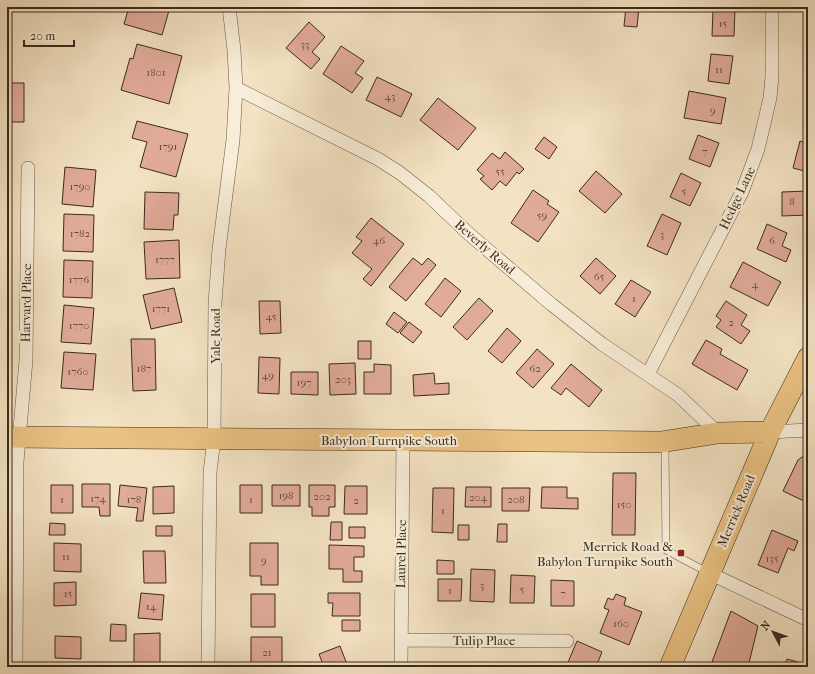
<svg xmlns="http://www.w3.org/2000/svg" width="815" height="674" font-family="'IM FELL French Canon',serif">
<style>
.building{fill:#e1ab9a;stroke:#3a2b1d}
.lines{fill:none;stroke-linecap:round;stroke-linejoin:round}
.lane-casing{stroke:#685946;stroke-width:8}
.street-casing{stroke:#685946;stroke-width:14}
.primary-casing{stroke:#3a2b1d;stroke-width:22}
.lane{stroke:#f8edd8;stroke-width:7}
.street{stroke:#f8edd8;stroke-width:13}
.primary{stroke:#eac282;stroke-width:21}
.poi-dot{fill:#8f2418;stroke:#f8edd8;stroke-width:1.5}
.labels{text-anchor:middle;dominant-baseline:central;stroke-width:4;stroke-linejoin:round;paint-order:stroke}
.number-label{font-size:11px;fill:#644b3c}
.street-label{font-size:13px;fill:#3a2b1d;stroke:#f8edd8}
.poi-label{font-size:13px;fill:#3a2b1d;stroke:#f8edd8;text-anchor:end}
</style>
<rect width="100%" height="100%" fill="#f4e3c3"/>
<filter id="stains"><feTurbulence type="fractalNoise" baseFrequency=".005" numOctaves="4"/><feColorMatrix values="0 0 0 0 .2 0 0 0 0 .09 0 0 0 0 .02 0 0 0 .5 -.17"/></filter>
<radialGradient id="worn" r=".72"><stop offset=".6" stop-color="#630" stop-opacity="0"/><stop offset="1" stop-color="#630" stop-opacity=".3"/></radialGradient>
<!-- building -->
<path class="building" d="M129,7H170L162,35L124,24Z
M626,7H639L637,27L624,26Z
M713,9H735L734,36H712Z
M309,22L325,37L312,52L320,59L311,69L286,48Z
M137,44L182,56L169,104L121,90L130,58L133,59Z
M341,46L364,61L355,73L363,78L352,93L323,74Z
M711,54L733,56L729,84L708,81Z
M377,77L412,94L401,117L366,100Z
M7,83H24V122H7Z
M689,91L726,98L721,124L684,118Z
M438,98L476,128L458,150L420,120Z
M808,98V125L803,124Z
M137,121L188,134L176,177L140,167L147,142L132,138Z
M698,135L719,143L710,167L689,159Z
M544,137L557,147L549,159L535,149Z
M800,141L808,144V172L793,168Z
M505,152L524,169L519,174L517,172L506,186L500,181L492,190L480,179L484,176L477,170L492,153L500,159Z
M65,167L96,170L93,207L62,204Z
M596,171L622,194L605,213L579,191Z
M681,173L701,183L690,206L670,197Z
M533,190L549,201L547,204L559,212L538,242L511,223Z
M808,191V215L782,216V192Z
M145,192L179,193L178,215H174L173,230L144,229Z
M64,214L94,215L93,252L63,251Z
M662,214L681,223L667,255L647,246Z
M371,218L404,244L371,286L363,279L372,269L352,253L362,241L356,237Z
M767,224L787,233L782,246L791,250L786,262L757,249Z
M179,240L180,278L146,279L144,242Z
M413,258L422,265L428,258L436,265L406,301L389,287Z
M596,258L616,276L600,294L580,276Z
M64,260L93,261L92,298L63,297Z
M743,262L781,282L768,306L730,287Z
M445,278L461,291L441,317L425,304Z
M631,280L651,292L635,317L615,304Z
M174,288L182,322L151,329L143,295Z
M479,298L493,311L467,340L453,327Z
M259,301H280L281,333L260,334Z
M726,301L747,315L741,325L750,331L741,344L716,327L721,320L716,316Z
M64,305L94,308L91,344L61,342Z
M394,312L407,322L398,333L386,324Z
M409,322L422,332L413,343L400,333Z
M507,328L521,341L502,363L488,351Z
M131,339H155L156,390L133,391Z
M706,340L722,349L720,354L748,370L737,390L692,364Z
M358,341H371V359H358Z
M537,349L554,364L533,388L516,373Z
M64,352L96,354L93,390L61,388Z
M259,357L280,358L279,394L258,393Z
M355,363L356,394L330,395L329,364Z
M374,364L391,365V394H364V372H374Z
M571,364L602,390L589,407L566,388L561,395L551,388Z
M291,372H318V395L291,394Z
M434,373L435,384L449,383V394L414,396L413,375Z
M808,456V503L783,491L798,460L802,457Z
M613,473H636L635,535H612Z
M82,484H110V516H100L99,507H82Z
M51,485H73V513H51Z
M120,485L147,488L143,521H136L138,508L118,506Z
M240,485H262V513H240Z
M272,485H300V506H272Z
M309,485H335V507H329V516H312V507H309Z
M174,486V513L153,514V487Z
M345,486H367V514H344Z
M466,487H491V507H465Z
M542,487H567V498H578V509L541,508Z
M433,488H454L453,533L432,532Z
M502,488H530L529,511H502Z
M331,522H342V540H330Z
M50,523L65,524V535H49Z
M498,524H507V542H497Z
M458,525H469V540H458Z
M156,526H172V536H156Z
M349,527H365V538H349Z
M772,530L798,541L794,551L788,548L778,573L758,565Z
M54,543L81,544V572L54,571Z
M250,543H278V585H261V576H250Z
M329,545L364,546V557H354V571H362V582H343V569H329Z
M143,551H165L166,583H144Z
M437,560L454,561V574H437Z
M471,569L495,570L494,602L470,601Z
M511,575L535,576L534,603H510Z
M438,579H462L461,601H438Z
M551,580L574,581V606H551Z
M76,582V605L54,606V583Z
M141,593L164,595L162,620L138,618Z
M328,593H360V616H332L333,603H328Z
M251,594H275V627H251Z
M616,594L626,598L624,605L642,612L629,645L600,633L609,610L604,608L608,598L613,600Z
M731,611L758,626L748,667H726L712,662Z
M342,620H360V631H342Z
M111,624L126,625V641H110Z
M160,633V666L134,667V634Z
M55,636L81,637V659L55,658Z
M251,637H282V667H251Z
M577,641L602,652L596,667H566Z
M340,646L348,667H324L319,654Z
M787,659L808,665V667H784Z
M712,662L725,667H709Z"/>
<g class="lines">
<defs>
<path id="lane" d="M665,444L666,550L709,573"/>
<path id="street" d="M236,88L378,159L400,173L429,196L469,234L551,304L602,344L678,395L718,433
M648,374L742,192L758,149L770,98L772,77V7
M770,432L808,430
M709,573L808,620
M401,640L567,641
M16,667L17,462L26,360L28,168
M208,667L210,472L214,439L215,303L219,249L233,140L236,88L234,50L229,7
M401,667L403,440"/>
<path id="primary" d="M7,437L661,442L718,433L770,432
M670,667L770,432L808,358"/>
</defs>
<!-- lane casing -->
<use href="#lane" class="lane-casing"/>
<!-- street casing -->
<use href="#street" class="street-casing"/>
<!-- primary casing -->
<use href="#primary" class="primary-casing"/>
<!-- lane -->
<use href="#lane" class="lane"/>
<!-- street -->
<use href="#street" class="street"/>
<!-- primary -->
<use href="#primary" class="primary"/>
</g>
<!-- markers -->
<rect class="poi-dot" x="677" y="549" width="8" height="8" rx="2"/>
<g class="labels">
<!-- number labels -->
<g class="number-label">
<text x="723" y="23">15</text>
<text x="305" y="44">33</text>
<text x="719" y="69">11</text>
<text x="156" y="72">1801</text>
<text x="390" y="96">43</text>
<text x="713" y="110">9</text>
<text x="168" y="146">1791</text>
<text x="705" y="151">7</text>
<text x="500" y="171">55</text>
<text x="80" y="186">1790</text>
<text x="684" y="191">5</text>
<text x="792" y="201">8</text>
<text x="542" y="215">59</text>
<text x="80" y="233">1782</text>
<text x="662" y="234">3</text>
<text x="379" y="240">46</text>
<text x="772" y="240">6</text>
<text x="165" y="259">1777</text>
<text x="599" y="276">65</text>
<text x="79" y="279">1776</text>
<text x="755" y="284">4</text>
<text x="634" y="298">1</text>
<text x="161" y="308">1771</text>
<text x="271" y="316">45</text>
<text x="731" y="322">2</text>
<text x="79" y="325">1770</text>
<text x="144" y="368">187</text>
<text x="535" y="368">62</text>
<text x="78" y="371">1760</text>
<text x="268" y="375">49</text>
<text x="343" y="379">203</text>
<text x="304" y="382">197</text>
<text x="286" y="495">198</text>
<text x="322" y="496">202</text>
<text x="478" y="497">204</text>
<text x="98" y="498">174</text>
<text x="62" y="499">1</text>
<text x="134" y="499">178</text>
<text x="251" y="499">1</text>
<text x="516" y="499">208</text>
<text x="356" y="500">2</text>
<text x="624" y="504">150</text>
<text x="443" y="510">1</text>
<text x="66" y="556">11</text>
<text x="772" y="558">135</text>
<text x="264" y="560">9</text>
<text x="482" y="585">3</text>
<text x="522" y="589">5</text>
<text x="450" y="590">1</text>
<text x="68" y="593">15</text>
<text x="563" y="593">7</text>
<text x="151" y="606">14</text>
<text x="621" y="623">160</text>
<text x="267" y="652">21</text>
</g>
<!-- street labels -->
<g class="street-label">
<text transform="translate(737 198) rotate(-65)">Hedge Lane</text>
<text transform="translate(485 247) rotate(41)">Beverly Road</text>
<text transform="translate(26 303) rotate(-89)">Harvard Place</text>
<text transform="translate(215 336) rotate(-90)">Yale Road</text>
<text x="389" y="440">Babylon Turnpike South</text>
<text transform="translate(736 511) rotate(-67)">Merrick Road</text>
<text transform="translate(401 554) rotate(-89)">Laurel Place</text>
<text x="484" y="640">Tulip Place</text>
</g>
<!-- poi labels -->
<g class="poi-label">
<text x="673" y="546">Merrick Road &amp;<tspan x="673" dy="15">Babylon Turnpike South</tspan></text>
</g>
</g>
<!-- margin -->
<rect width="815" height="674" fill="none" stroke="#f4e3c3" stroke-width="24"/>
<rect x="8" y="8" width="799" height="658" fill="none" stroke="#3a2b1d" stroke-width="2"/>
<rect x="12" y="12" width="791" height="650" fill="none" stroke="#3a2b1d"/>
<!-- north arrow -->
<g transform="translate(773 632) rotate(311)" stroke="#f8edd8" stroke-width="3" paint-order="stroke">
<path d="M0-3L7 15L0 10L-7 15Z" fill="#3a2b1d"/>
<text y="-6" font-size="11" font-weight="bold" text-anchor="middle" fill="#3a2b1d">N</text>
</g>
<!-- scale -->
<path d="M24 40v6h50v-6" fill="none" stroke="#3a2b1d" stroke-width="2"/>
<text x="30" y="40" font-size="12" fill="#3a2b1d" stroke="#f8edd8" stroke-width="3" paint-order="stroke">20 m</text>
<rect width="100%" height="100%" filter="url(#stains)"/>
<rect width="100%" height="100%" fill="url(#worn)"/>
</svg>
